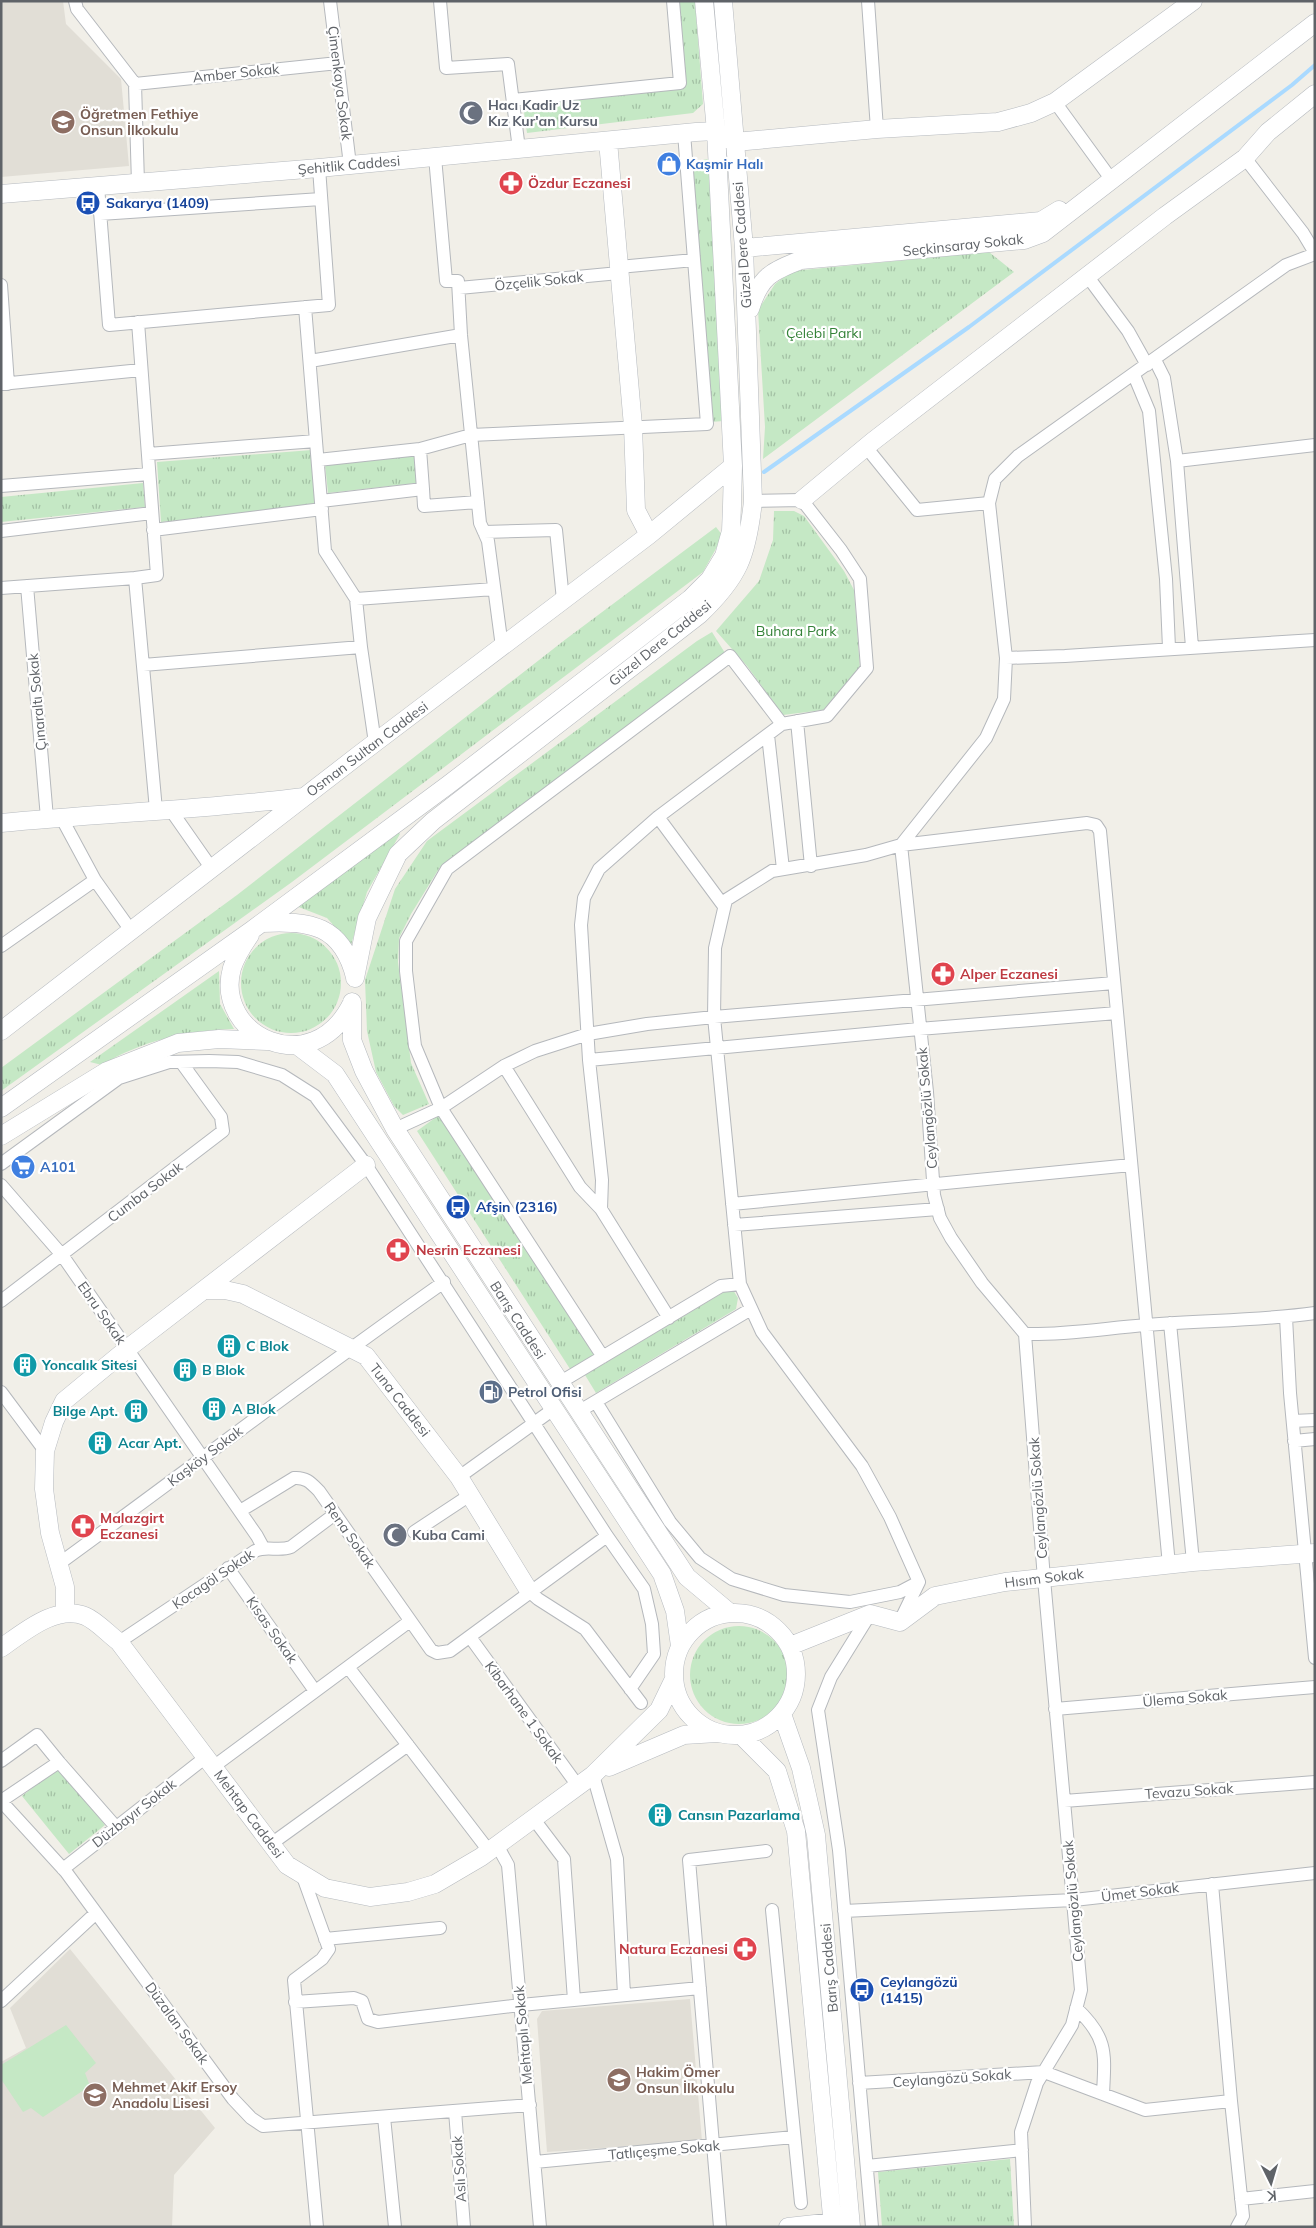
<svg xmlns="http://www.w3.org/2000/svg" width="1316" height="2228" font-family="Mulish,sans-serif">
<style>
.education{fill:#e1ded6}
.grass{fill:url(#grass-tufts)}
.garden{fill:#c5e8c5}
.lines{fill:none;stroke-linecap:round;stroke-linejoin:round}
.stream{stroke:#aadaff;stroke-width:4}
.street-casing{stroke:#b5b8bc;stroke-width:14}
.secondary-casing{stroke:#b6babf;stroke-width:19}
.street{stroke:#fff;stroke-width:12}
.secondary{stroke:#fff;stroke-width:18}
.labels{text-anchor:middle;dominant-baseline:central;stroke-width:4.5;stroke-linejoin:round;paint-order:stroke}
.street-label{font-size:14px;fill:#5f6368;stroke:#fff}
.worship-label{font-size:14px;font-weight:bold;fill:#5b616d;stroke:#fff;text-anchor:start}
.education-label{font-size:14px;font-weight:bold;fill:#785e54;stroke:#fff;text-anchor:start}
.shop-label{font-size:14px;font-weight:bold;fill:#366cbe;stroke:#fff;text-anchor:start}
.health-label{font-size:14px;font-weight:bold;fill:#be3a42;stroke:#fff;text-anchor:start}
.transit-label{font-size:14px;font-weight:bold;fill:#164399;stroke:#fff;text-anchor:start}
.park-label{font-size:14px;fill:#348238;stroke:#fff}
.culture-label{font-size:14px;font-weight:bold;fill:#0d838f;stroke:#fff;text-anchor:start}
.service-label{font-size:14px;font-weight:bold;fill:#4e5e75;stroke:#fff;text-anchor:start}
</style>
<defs>
<pattern id="grass-tufts" width="24" height="20" patternUnits="userSpaceOnUse" patternTransform="scale(1.25)"><rect width="24" height="20" fill="#c5e8c5"/><path d="M3 7l-1-3M5 7V3M7 7l1-3M15 17l-1-3M17 17v-4M19 17l1-3" fill="none" stroke="#a3c0a4"/></pattern>
</defs>
<rect width="100%" height="100%" fill="#f1efe8"/>
<!-- education -->
<path class="education" d="M1,1H63L66,24L121,79L129,166L1,177Z
M70,1949L215,2128L174,2175L172,2227H1V2062L26,2048L10,2008Z
M690,1999L702,2141L547,2152L537,2019L542,2011Z"/>
<!-- grass -->
<path class="grass" d="M676,1H695L703,104L693,113L527,133L523,105L683,89Z
M709,159L724,421L710,422L689,162Z
M989,252L1014,272L763,459L765,427L758,310L775,284L792,271Z
M312,450L316,506L161,522L157,462Z
M414,455L417,483L328,493L325,464Z
M143,483L145,507L1,522V497Z
M774,511H794L804,516L844,571L854,590L860,669L823,710L783,715L747,666L716,631L759,581L773,540Z
M716,527L723,536L703,572L292,882L1,1091V1068L237,895L566,639Z
M712,632L725,653L440,867L411,914L399,938L398,962L411,1063L429,1104L403,1115L394,1106L376,1072L367,1031L365,980L395,889L427,841L697,641Z
M396,831L400,834L367,892L351,945L327,918L296,906Z
M241 983a50 50 0 1 1 100 0a50 50 0 1 1-100 0Z
M219,971L220,1004L234,1029C188,1030 141,1041 102,1065L90,1062Z
M439,1115L597,1357L572,1372L417,1131Z
M733,1290L738,1298L736,1309L596,1393L585,1375L724,1292Z
M690 1675a49 49 0 1 1 98 0a49 49 0 1 1-98 0Z
M59,1767L105,1825L69,1854L22,1796Z
M1010,2159L1014,2227H882L878,2172Z"/>
<!-- garden -->
<path class="garden" d="M66,2025L96,2063L85,2073L90,2086L43,2117L31,2108L23,2112L1,2079V2065Z"/>
<g class="lines">
<!-- stream -->
<path class="stream" d="M764,472L969,327L1292,85L1315,65"/>
<defs>
<path id="street" d="M75,1L77,9L135,84L138,183
M330,1L350,165
M440,1L446,68L508,64L519,149
M868,1L877,129
M135,84L338,63
M513,100L680,83L673,1
M1055,102L1111,179
M435,157L446,281H458L461,335L480,523L488,541L502,647
M1245,158L1303,233L1315,253
M98,186L109,325L329,305L319,168
M100,214L321,199
M619,267L694,260
M1088,277L1128,331L1147,365
M1,285L8,384
M459,288L619,273
M305,307L325,551L356,599L361,647
M138,322L157,575L135,578L156,810
M1155,360L1164,378L1177,461L1192,647
M310,361L461,335
M1134,375L1149,411L1166,579L1169,648
M1,384L141,370
M866,447L917,510L989,503
M148,454L316,441
M318,460L420,449L471,435L707,424L684,133
M1177,461L1315,445
M1,486L149,474
M423,489L424,506L478,502
M321,501L423,489L420,449
M153,530L322,509
M1,531L152,513
M484,532L556,530L563,600
M27,586L47,818
M1,588L135,578
M356,599L494,589
M1006,658L1065,656L1315,640
M143,665L361,647L375,743
M797,721L811,866
M768,735L783,869
M170,809L212,869
M658,817L723,905
M901,845L927,1092L934,1195L940,1218L951,1238L982,1283L1025,1334L1044,1579L1081,1990L1072,2025L1037,2083L1021,2132L1025,2227
M901,845L986,738L1004,699L1006,658L989,503L995,479L1018,456L1286,265L1315,254
M95,880L132,932
M1,946L95,880L61,817
M589,1060L919,1029L1117,1013
M504,1066L580,1187L601,1209L669,1318
M395,1129L441,1108L504,1066L535,1051L588,1034L647,1024L714,1017L1114,983
M1,1164L119,1078L169,1062L209,1061L238,1062L282,1075L315,1096L366,1165L607,1536L644,1589L652,1624L654,1654L630,1689
M1,1185L62,1255L257,1536L263,1547
M732,1204L1131,1165
M601,1209L602,1180L589,1060L581,925L584,898L599,869L658,817L782,724L827,716L867,668L860,579L841,550L802,500L753,501
M734,1225L938,1209
M1,1301L223,1131L221,1117L181,1062
M1286,1317L1290,1393L1315,1658
M1170,1323L1193,1562
M1025,1334C1067,1335 1106,1328 1147,1325C1203,1320 1259,1321 1315,1313
M603,1357L441,1108L415,1046L406,971V941L447,869L730,656L782,724
M559,1383L721,1286L740,1284
M1,1392L45,1451
M596,1402L670,1522L700,1558L732,1579L784,1595L850,1602L900,1592L919,1582
M578,1412L751,1309
M1293,1421L1315,1420
M1294,1441L1315,1439
M459,1477L555,1408
M240,1511L294,1478C306,1477 311,1483 319,1491L431,1650L437,1653L450,1651L607,1536
M414,1532L470,1495
M60,1563C188,1470 314,1373 444,1282
M228,1568L315,1691
M529,1591L538,1599L585,1629L641,1703
M870,1614L831,1677L818,1710L839,1850L872,2227
M901,1619L919,1582L890,1517L862,1466L762,1332L740,1284L714,1017L715,948L726,900L772,871L866,855L901,845L1087,823L1096,825L1100,831L1169,1565
M470,1637L578,1786
M119,1642L255,1551C267,1545 278,1552 291,1547L335,1514
M348,1667L489,1851
M1055,1709L1315,1687
M1,1761L37,1735L59,1762
M213,1767L410,1621
M593,1775L617,1859L624,1995
M1,1801L66,1872L233,2099L251,2118L263,2126L530,2105
M1,1801L59,1762L116,1827
M1064,1801L1315,1782
M533,1818L564,1859L574,2000
M271,1844L408,1745
M497,1845L508,1865L540,2227
M63,1869L206,1757
M302,1874L329,1949L322,1959L294,1980L317,2227
M772,1910L801,2203
M844,1911L1074,1900L1315,1873
M325,1939L440,1928
M1,2001L96,1913
M295,2002L354,1998L362,2001L368,2019L378,2022L521,2005L700,1988
M1076,2008C1108,2038 1105,2053 1103,2094
M859,2083L1044,2072L1145,2110L1231,2101L1212,1884
M1231,2101L1243,2216L1237,2227
M455,2111L464,2227
M384,2117L395,2227
M535,2162L794,2137
M867,2166L1022,2150
M1241,2199L1315,2191
M720,2227L689,1860L766,1851"/>
<path id="secondary" d="M608,141L633,426L636,510L649,535
M1,194L319,168L696,132L716,131L735,142L877,129L998,122L1031,113L1055,102L1193,1
M744,248L1041,221L1059,210
M750,309C760,277 771,271 801,260L1024,240L1043,233L1315,23
M802,500L872,442L1165,216L1245,158L1268,132L1315,94
M1,823C102,813 203,810 304,797
M262,923C310,920 342,925 355,977
M250,935C243,945 236,956 232,968C213,1036 313,1083 352,1003
M355,978L367,918L398,854L433,821L699,615C739,577 747,556 753,501L744,248L723,1
M352,1002V1040L364,1071L395,1129L687,1577L730,1613
M1,1031L360,754L649,535L733,466
M298,1046L335,1074L662,1574L675,1611L680,1646
M1,1108L252,930L448,785L690,599L710,579L724,556L731,531L732,506L733,466L716,131L704,1
M1,1136L107,1071L178,1043L219,1039L267,1041
M205,1290H225L243,1294L366,1356L459,1477L529,1591
M674 1674a61 61 0 1 1 122 0a61 61 0 1 1-122 0Z
M65,1613V1587L50,1533L44,1489L45,1451L54,1422L64,1401L127,1349L366,1165
M790,1646L870,1614L900,1622L935,1596L1005,1582L1193,1562L1315,1553
M1,1648C23,1633 56,1604 85,1616C97,1621 108,1634 119,1642L287,1865L325,1888L370,1897L408,1892L435,1884L481,1857L593,1775L659,1710L674,1679
M782,1714L801,1768L816,1835L851,2227
M741,1735L777,1771L796,1831L833,2227
M609,1767L684,1735L717,1733
M788,2227L833,2222"/>
</defs>
<!-- street casing -->
<use href="#street" class="street-casing"/>
<!-- secondary casing -->
<use href="#secondary" class="secondary-casing"/>
<!-- street -->
<use href="#street" class="street"/>
<!-- secondary -->
<use href="#secondary" class="secondary"/>
</g>
<!-- icons -->
<defs>
<symbol id="mosque-disc" viewBox="-11 -11 22 22"><circle r="9.5" fill="#6b7280" stroke="#fff"/><path d="M3.5-4.9A6 6 0 1 0 3.5 4.9A5 5 0 1 1 3.5-4.9Z" fill="#fff"/></symbol>
<symbol id="school-disc" viewBox="-11 -11 22 22"><circle r="9.5" fill="#8d6e63" stroke="#fff"/><path d="M0-5L7-2L0 1L-7-2ZM-4 1L0 2.5L4 1V4Q0 6-4 4Z" fill="#fff"/></symbol>
<symbol id="shop-disc" viewBox="-11 -11 22 22"><circle r="9.5" fill="#3f7fe0" stroke="#fff"/><path d="M-5-2.5h2.3a2.7 3.5 0 0 1 5.4 0H5L5.5 6h-11ZM-1.5-2.5h3a1.5 2.3 0 0 0-3 0Z" fill="#fff"/></symbol>
<symbol id="pharmacy-disc" viewBox="-11 -11 22 22"><circle r="9.5" fill="#e0444e" stroke="#fff"/><path d="M-2-6h4v4h4v4h-4v4h-4v-4h-4v-4h4Z" fill="#fff"/></symbol>
<symbol id="bus-disc" viewBox="-11 -11 22 22"><circle r="9.5" fill="#1a4fb4" stroke="#fff"/><path d="M-5-6H5V4H4V6H2V4H-2V6H-4V4H-5ZM-3.5-4V0h7V-4ZM-3.5 1.2v1.5H-2V1.2ZM2 1.2v1.5H3.5V1.2Z" fill="#fff"/></symbol>
<symbol id="supermarket-disc" viewBox="-11 -11 22 22"><circle r="9.5" fill="#3f7fe0" stroke="#fff"/><path d="M-6-5.5h2.5l.6 2H6L4.5 2H-2.5L-4.4-4H-6ZM-1.5 3.2a1.3 1.3 0 1 0 .1 0ZM3 3.2a1.3 1.3 0 1 0 .1 0Z" fill="#fff"/></symbol>
<symbol id="building-disc" viewBox="-11 -11 22 22"><circle r="9.5" fill="#0f9aa8" stroke="#fff"/><path d="M-4-6H4V6H1V3H-1V6H-4ZM-2.5-4.3h1.7v1.8h-1.7ZM.8-4.3h1.7v1.8H.8ZM-2.5-1h1.7V.8h-1.7ZM.8-1h1.7V.8H.8Z" fill="#fff"/></symbol>
<symbol id="fuel-disc" viewBox="-11 -11 22 22"><circle r="9.5" fill="#5c6f8a" stroke="#fff"/><path d="M-5.5-6h7V0h2V4h1.3V-2.5L3-4.5l.8-.8L6-3V5H2.5V1h-1V6h-7ZM-4.2-4.7v3.2H.2V-4.7Z" fill="#fff"/></symbol>
</defs>
<g fill-rule="evenodd">
<use href="#mosque-disc" x="457" y="99" width="28" height="28"/>
<use href="#school-disc" x="49" y="108" width="28" height="28"/>
<use href="#shop-disc" x="655" y="150" width="28" height="28"/>
<use href="#pharmacy-disc" x="497" y="169" width="28" height="28"/>
<use href="#bus-disc" x="74" y="189" width="28" height="28"/>
<use href="#pharmacy-disc" x="929" y="960" width="28" height="28"/>
<use href="#supermarket-disc" x="9" y="1153" width="28" height="28"/>
<use href="#bus-disc" x="444" y="1193" width="28" height="28"/>
<use href="#pharmacy-disc" x="384" y="1236" width="28" height="28"/>
<use href="#building-disc" x="215" y="1332" width="28" height="28"/>
<use href="#building-disc" x="11" y="1351" width="28" height="28"/>
<use href="#building-disc" x="171" y="1356" width="28" height="28"/>
<use href="#fuel-disc" x="477" y="1378" width="28" height="28"/>
<use href="#building-disc" x="200" y="1395" width="28" height="28"/>
<use href="#building-disc" x="122" y="1397" width="28" height="28"/>
<use href="#building-disc" x="86" y="1429" width="28" height="28"/>
<use href="#pharmacy-disc" x="69" y="1512" width="28" height="28"/>
<use href="#mosque-disc" x="381" y="1521" width="28" height="28"/>
<use href="#building-disc" x="646" y="1801" width="28" height="28"/>
<use href="#pharmacy-disc" x="731" y="1935" width="28" height="28"/>
<use href="#bus-disc" x="848" y="1976" width="28" height="28"/>
<use href="#school-disc" x="605" y="2066" width="28" height="28"/>
<use href="#school-disc" x="81" y="2081" width="28" height="28"/>
</g>
<g class="labels">
<!-- street labels -->
<g class="street-label">
<text transform="translate(236 73) rotate(-6)">Amber Sokak</text>
<text transform="translate(340 83) rotate(83)">Çimenkaya Sokak</text>
<text transform="translate(349 165) rotate(-5)">Şehitlik Caddesi</text>
<text transform="translate(742 245) rotate(-94)">Güzel Dere Caddesi</text>
<text transform="translate(963 245) rotate(-6)">Seçkinsaray Sokak</text>
<text transform="translate(539 281) rotate(-6)">Özçelik Sokak</text>
<text transform="translate(660 643) rotate(-39)">Güzel Dere Caddesi</text>
<text transform="translate(37 702) rotate(-95)">Çınaraltı Sokak</text>
<text transform="translate(367 749) rotate(-37)">Osman Sultan Caddesi</text>
<text transform="translate(927 1108) rotate(-95)">Ceylangözlü Sokak</text>
<text transform="translate(145 1192) rotate(-37)">Cumba Sokak</text>
<text transform="translate(102 1313) rotate(55)">Ebru Sokak</text>
<text transform="translate(518 1320) rotate(57)">Barış Caddesi</text>
<text transform="translate(400 1400) rotate(52)">Tuna Caddesi</text>
<text transform="translate(205 1456) rotate(-37)">Kaşköy Sokak</text>
<text transform="translate(1038 1498) rotate(-94)">Ceylangözlü Sokak</text>
<text transform="translate(350 1535) rotate(55)">Rena Sokak</text>
<text transform="translate(1044 1578) rotate(-7)">Hısım Sokak</text>
<text transform="translate(213 1579) rotate(-34)">Kocagöl Sokak</text>
<text transform="translate(272 1630) rotate(55)">Kısas Sokak</text>
<text transform="translate(1185 1698) rotate(-5)">Ülema Sokak</text>
<text transform="translate(524 1712) rotate(54)">Kibarhane 1 Sokak</text>
<text transform="translate(1189 1791) rotate(-4)">Tevazu Sokak</text>
<text transform="translate(134 1813) rotate(-38)">Düzbayır Sokak</text>
<text transform="translate(249 1814) rotate(53)">Mehtap Caddesi</text>
<text transform="translate(1140 1892) rotate(-7)">Ümet Sokak</text>
<text transform="translate(1073 1901) rotate(-95)">Ceylangözlü Sokak</text>
<text transform="translate(829 1968) rotate(-95)">Barış Caddesi</text>
<text transform="translate(177 2023) rotate(54)">Düzalan Sokak</text>
<text transform="translate(523 2035) rotate(-95)">Mehtaplı Sokak</text>
<text transform="translate(952 2078) rotate(-4)">Ceylangözü Sokak</text>
<text transform="translate(664 2150) rotate(-5)">Tatlıçeşme Sokak</text>
<text transform="translate(459 2169) rotate(-94)">Aslı Sokak</text>
</g>
<!-- worship labels -->
<g class="worship-label">
<text x="488" y="105">Hacı Kadir Uz<tspan x="488" dy="16">Kız Kur'an Kursu</tspan></text>
<text x="412" y="1535">Kuba Cami</text>
</g>
<!-- education labels -->
<g class="education-label">
<text x="80" y="114">Öğretmen Fethiye<tspan x="80" dy="16">Onsun İlkokulu</tspan></text>
<text x="636" y="2072">Hakim Ömer<tspan x="636" dy="16">Onsun İlkokulu</tspan></text>
<text x="112" y="2087">Mehmet Akif Ersoy<tspan x="112" dy="16">Anadolu Lisesi</tspan></text>
</g>
<!-- shop labels -->
<g class="shop-label">
<text x="686" y="164">Kaşmir Halı</text>
<text x="40" y="1167">A101</text>
</g>
<!-- health labels -->
<g class="health-label">
<text x="528" y="183">Özdur Eczanesi</text>
<text x="960" y="974">Alper Eczanesi</text>
<text x="416" y="1250">Nesrin Eczanesi</text>
<text x="100" y="1518">Malazgirt<tspan x="100" dy="16">Eczanesi</tspan></text>
<text x="728" y="1949" text-anchor="end">Natura Eczanesi</text>
</g>
<!-- transit labels -->
<g class="transit-label">
<text x="106" y="203">Sakarya (1409)</text>
<text x="476" y="1207">Afşin (2316)</text>
<text x="880" y="1982">Ceylangözü<tspan x="880" dy="16">(1415)</tspan></text>
</g>
<!-- park labels -->
<g class="park-label">
<text x="824" y="333">Çelebi Parkı</text>
<text x="796" y="631">Buhara Park</text>
</g>
<!-- culture labels -->
<g class="culture-label">
<text x="246" y="1346">C Blok</text>
<text x="42" y="1365">Yoncalık Sitesi</text>
<text x="202" y="1370">B Blok</text>
<text x="232" y="1409">A Blok</text>
<text x="118" y="1411" text-anchor="end">Bilge Apt.</text>
<text x="118" y="1443">Acar Apt.</text>
<text x="678" y="1815">Cansın Pazarlama</text>
</g>
<!-- service labels -->
<g class="service-label">
<text x="508" y="1392">Petrol Ofisi</text>
</g>
</g>
<!-- border -->
<rect width="1316" height="2228" fill="none" stroke="#5f6368" stroke-width="5"/>
<!-- north arrow -->
<g transform="translate(1271 2183) rotate(175)" stroke="#ffffff" stroke-width="4" paint-order="stroke">
<path d="M0-4L9 19L0 12L-9 19Z" fill="#5f6368"/>
<text y="-8" font-size="14" font-weight="bold" text-anchor="middle" fill="#5f6368">K</text>
</g>
</svg>
